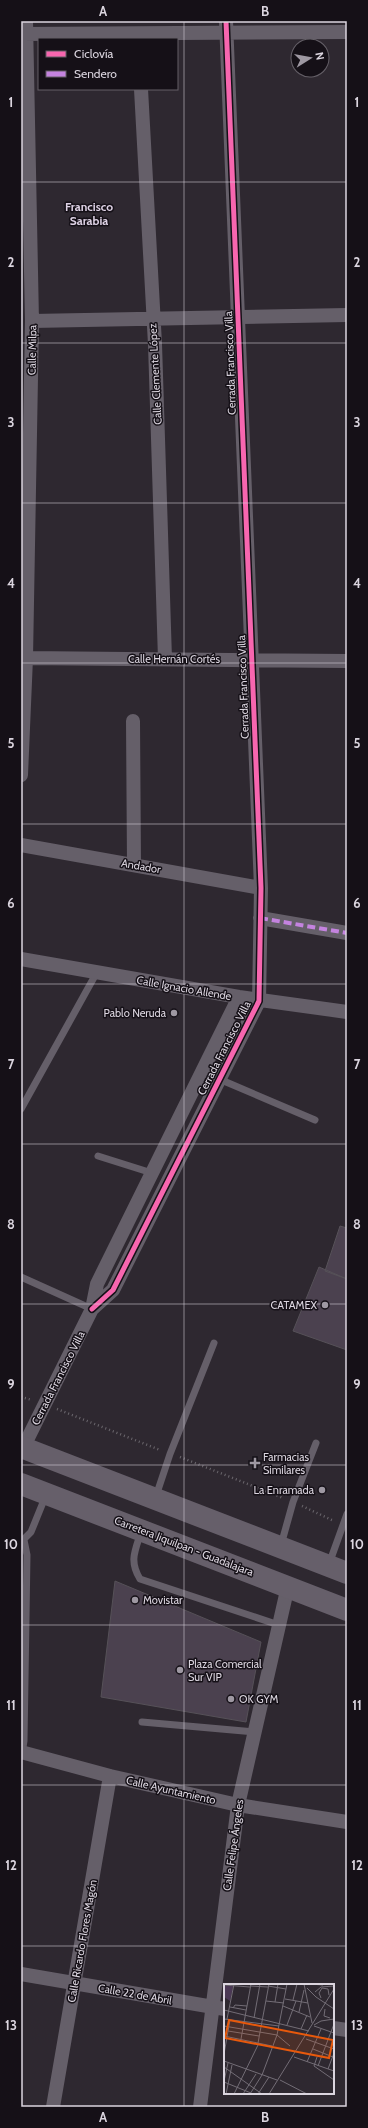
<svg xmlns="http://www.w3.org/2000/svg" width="368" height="2128" font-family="Cabin,sans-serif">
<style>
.building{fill:#4b414f;stroke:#565158}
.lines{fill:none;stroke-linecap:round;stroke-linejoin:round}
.path{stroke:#6b676d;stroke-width:2.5;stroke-dasharray:1 3;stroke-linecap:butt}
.service{stroke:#655f69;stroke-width:7}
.minor{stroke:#655f69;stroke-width:14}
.trunk{stroke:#665f6a;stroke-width:22}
.quiet{stroke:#c483df;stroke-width:4;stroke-dasharray:8 4;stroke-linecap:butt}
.cycleway-casing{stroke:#151017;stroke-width:8}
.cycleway{stroke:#f766af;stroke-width:5}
.grid{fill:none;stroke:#dbd5df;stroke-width:1;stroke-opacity:0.55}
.poi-dot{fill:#9e98a2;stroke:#151017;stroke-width:1.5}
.labels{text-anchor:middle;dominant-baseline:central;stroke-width:3;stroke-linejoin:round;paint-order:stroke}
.street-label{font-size:11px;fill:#dbd5df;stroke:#151017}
.poi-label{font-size:11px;fill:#dbd5df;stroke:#151017;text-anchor:start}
.neighbourhood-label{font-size:12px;font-weight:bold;fill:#ded2e5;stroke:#151017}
.inset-road{fill:none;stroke:#736d76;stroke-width:1}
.view{fill:#e8590c;fill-opacity:0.15;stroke:#e8590c;stroke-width:2}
.inset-edge{fill:none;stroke:#dbd5df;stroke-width:2}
.neatline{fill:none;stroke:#dbd5df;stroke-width:1.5}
.grid-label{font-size:13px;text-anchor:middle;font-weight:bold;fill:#dbd5df}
</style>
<rect width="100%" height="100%" fill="#2e2830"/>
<!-- building -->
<path class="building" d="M340,1226L347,1228V1279L325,1271Z
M319,1267L347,1279V1350L293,1331Z
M115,1581L261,1642L246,1722L101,1697Z"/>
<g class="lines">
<!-- path -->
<path class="path" d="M21,1397L32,1400
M57,1409L160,1450
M180,1457L283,1498
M302,1506L334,1521"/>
<!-- service -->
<path class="service" d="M219,1079L315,1120
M21,1109L97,972
M98,1156L152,1173
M21,1277L92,1309
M156,1496L170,1454L214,1343
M141,1532C135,1551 129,1561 140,1579L279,1625
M21,1542L31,1532L46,1495
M281,1545L293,1502L316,1443
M329,1564L347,1514
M142,1722L255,1732
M22,1753L24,1741L27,1555L24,1540"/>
<!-- minor -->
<path class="minor" d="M21,34L347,32
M141,89L155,344L165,659
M32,321L347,315
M26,658L347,661
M133,721L134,864
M21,775L26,658L32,321L26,21
M21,845L261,888
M260,918L347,933
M21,959L239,997L347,1012
M92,1309L113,1290L259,1001L261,888L226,21
M23,1448L92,1309L97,1284L239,997
M21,1752L110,1776L238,1805L347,1822
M21,1974L225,2009
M333,2028L347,2030
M53,2107L110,1776
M200,2107L238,1805L288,1586"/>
<!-- trunk -->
<path class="trunk" d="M21,1447L347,1573
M21,1484L347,1610"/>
<!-- quiet -->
<path class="quiet" d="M260,918L347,933"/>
<defs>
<path id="cycleway" d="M92,1309L113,1290L259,1001L261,888L226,21"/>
</defs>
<!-- cycleway casing -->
<use href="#cycleway" class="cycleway-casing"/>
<!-- cycleway -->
<use href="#cycleway" class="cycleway"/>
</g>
<!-- grid -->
<path class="grid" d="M184,21V2107M21,182H347M21,343H347M21,503H347M21,663H347M21,824H347M21,984H347M21,1144H347M21,1304H347M21,1465H347M21,1625H347M21,1785H347M21,1946H347"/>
<!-- markers -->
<g class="poi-dot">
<circle cx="174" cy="1013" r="4"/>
<circle cx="325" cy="1305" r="4"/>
<path d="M253 1457h4v4h4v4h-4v4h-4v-4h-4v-4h4z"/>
<circle cx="322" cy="1490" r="4"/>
<circle cx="135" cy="1600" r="4"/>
<circle cx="180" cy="1670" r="4"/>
<circle cx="231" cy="1699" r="4"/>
</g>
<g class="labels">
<!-- street labels -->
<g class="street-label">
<text transform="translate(32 350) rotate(-89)">Calle Milpa</text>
<text transform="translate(230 363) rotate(-92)">Cerrada Francisco Villa</text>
<text transform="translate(155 374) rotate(-93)">Calle Clemente López</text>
<text x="174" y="659">Calle Hernán Cortés</text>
<text transform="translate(243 687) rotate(-92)">Cerrada Francisco Villa</text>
<text transform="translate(141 866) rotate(10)">Andador</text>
<text transform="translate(184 988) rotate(10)">Calle Ignacio Allende</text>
<text transform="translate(224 1048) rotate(-63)">Cerrada Francisco Villa</text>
<text transform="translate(58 1378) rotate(-63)">Cerrada Francisco Villa</text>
<text transform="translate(184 1546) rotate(21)">Carretera Jiquilpan - Guadalajara</text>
<text transform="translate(171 1790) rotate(13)">Calle Ayuntamiento</text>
<text transform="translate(233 1845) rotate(-82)">Calle Felipe Ángeles</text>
<text transform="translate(82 1941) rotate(-80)">Calle Ricardo Flores Magón</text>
<text transform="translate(135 1994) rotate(10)">Calle 22 de Abril</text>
</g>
<!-- poi labels -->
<g class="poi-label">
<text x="166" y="1013" text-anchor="end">Pablo Neruda</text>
<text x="317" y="1305" text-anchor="end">CATAMEX</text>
<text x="263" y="1457">Farmacias<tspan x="263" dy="13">Similares</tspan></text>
<text x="314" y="1490" text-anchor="end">La Enramada</text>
<text x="143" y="1600">Movistar</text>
<text x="188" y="1664">Plaza Comercial<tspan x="188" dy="13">Sur VIP</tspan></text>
<text x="239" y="1699">OK GYM</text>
</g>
<!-- neighbourhood labels -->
<g class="neighbourhood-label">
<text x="89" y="206">Francisco<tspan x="89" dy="14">Sarabia</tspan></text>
</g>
</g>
<!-- overview -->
<g transform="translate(224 1984)">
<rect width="110" height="110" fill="#2e2830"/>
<path d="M0,2H9L6,17L0,13Z" fill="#4b3855"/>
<path class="inset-road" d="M80,0L88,39M86,0L99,1M0,1L26,3M26,2L44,3M44,2L62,5M83,4L92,13L110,25M91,8L97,3L110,2M97,14L95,9L98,4L104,5L105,11M61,15L84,19M69,16L73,0M42,17L60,19M51,18L54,0M59,22L86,33M6,23L22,26M9,24L11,21L23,22M101,25L100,32L106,34M0,26L85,47M75,28L80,6M30,34L36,0M0,35L55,42M3,35L10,0M63,41L72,17M90,41L97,37L110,35M0,42L53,51L66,62M90,42L110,49M77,45L83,31M4,47L35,52M0,52L48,62M17,55L27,0M82,55L110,65M34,59L45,0M89,65L109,73M0,70L6,36M70,73L110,87M93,73L90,82L110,96M0,77L53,96M83,78L97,45M94,82L110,40M0,83L38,110M104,85L110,69M56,96L83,110M0,97L4,79M0,98L27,109M0,109L2,110L8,81M10,110L35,59M19,110L32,90M26,110L38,91L53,51L63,0M34,110L45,93M45,110L110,5"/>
<path class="view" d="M5,36L109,56L105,74L1,54Z"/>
<rect width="110" height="110" class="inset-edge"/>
</g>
<!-- border -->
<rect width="368" height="2128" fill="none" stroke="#151017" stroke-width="44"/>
<!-- legend -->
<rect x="38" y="38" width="140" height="52" fill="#151017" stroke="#645f67"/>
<rect x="46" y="51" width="20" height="6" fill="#f766af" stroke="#645f67"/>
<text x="74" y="58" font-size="12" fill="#dbd5df">Ciclovía</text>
<rect x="46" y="71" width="20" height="6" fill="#c483df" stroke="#645f67"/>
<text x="74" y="78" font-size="12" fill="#dbd5df">Sendero</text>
<!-- north arrow -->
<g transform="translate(310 58) rotate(79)"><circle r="19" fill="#151017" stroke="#645f67"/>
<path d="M0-3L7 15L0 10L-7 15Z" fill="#9e98a2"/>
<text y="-6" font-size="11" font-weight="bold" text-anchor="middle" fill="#dbd5df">N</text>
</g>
<rect x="22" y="22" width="324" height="2084" class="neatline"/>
<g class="grid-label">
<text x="103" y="16">A</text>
<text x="265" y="16">B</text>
<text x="11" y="107">1</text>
<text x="357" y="107">1</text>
<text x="11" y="267">2</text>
<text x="357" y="267">2</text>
<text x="11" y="427">3</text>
<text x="357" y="427">3</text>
<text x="11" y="588">4</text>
<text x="357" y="588">4</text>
<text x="11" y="748">5</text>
<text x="357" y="748">5</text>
<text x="11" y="908">6</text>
<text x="357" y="908">6</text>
<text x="11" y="1069">7</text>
<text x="357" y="1069">7</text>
<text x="11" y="1229">8</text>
<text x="357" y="1229">8</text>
<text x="11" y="1389">9</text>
<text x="357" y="1389">9</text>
<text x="11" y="1549">10</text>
<text x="357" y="1549">10</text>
<text x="11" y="1710">11</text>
<text x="357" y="1710">11</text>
<text x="11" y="1870">12</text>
<text x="357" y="1870">12</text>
<text x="11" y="2030">13</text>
<text x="357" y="2030">13</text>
<text x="103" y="2122">A</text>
<text x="265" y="2122">B</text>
</g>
</svg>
